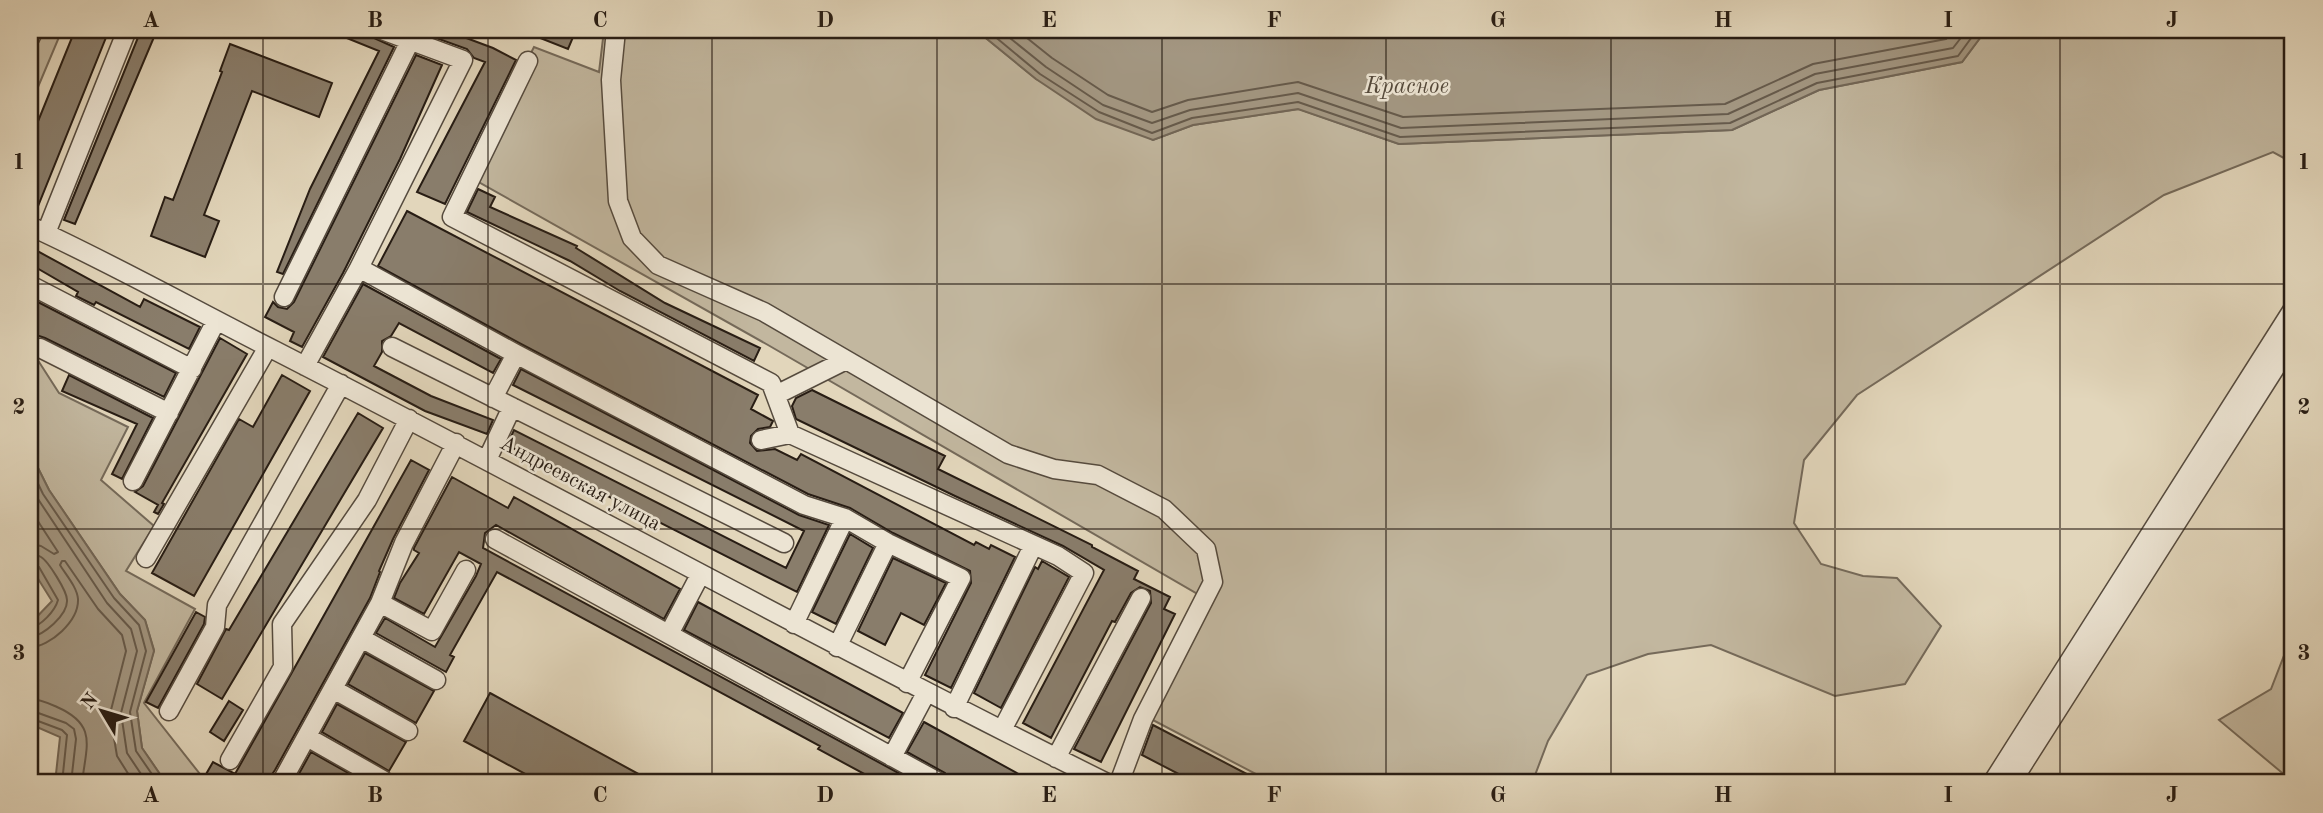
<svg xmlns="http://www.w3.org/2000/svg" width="2323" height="813" font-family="'Old Standard TT',serif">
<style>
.green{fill:#c2b79f;stroke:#756a5a;stroke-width:2}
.water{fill:#a39782;stroke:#726656;stroke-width:2}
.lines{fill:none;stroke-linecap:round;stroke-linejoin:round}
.shore{stroke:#665a4b;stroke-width:2}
.building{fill:#897d6b;stroke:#281d14;stroke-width:2}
.minor-casing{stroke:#564b3e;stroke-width:21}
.minor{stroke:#ece4d3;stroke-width:18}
.grid{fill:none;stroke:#281d14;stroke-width:2;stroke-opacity:0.55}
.labels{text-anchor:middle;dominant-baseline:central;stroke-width:5;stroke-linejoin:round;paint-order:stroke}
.street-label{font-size:21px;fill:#281d14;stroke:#ece4d3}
.water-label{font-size:23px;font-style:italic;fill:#53483a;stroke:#ece4d3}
.neatline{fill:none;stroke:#281d14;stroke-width:2.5}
.grid-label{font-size:23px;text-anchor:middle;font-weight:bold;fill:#281d14}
</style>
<rect width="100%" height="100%" fill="#e2d6bb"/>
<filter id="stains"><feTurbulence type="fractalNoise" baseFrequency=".00286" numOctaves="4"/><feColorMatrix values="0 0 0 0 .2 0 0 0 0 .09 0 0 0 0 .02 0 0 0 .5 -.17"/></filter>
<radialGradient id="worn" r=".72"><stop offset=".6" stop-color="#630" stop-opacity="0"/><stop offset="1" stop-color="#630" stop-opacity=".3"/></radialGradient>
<!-- green -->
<path class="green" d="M30,30H62L30,106Z
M604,30H976L1036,79L1153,140L1193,125L1299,109L1399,144L1732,130L1819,90L1962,62L1986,30H2293V163L2273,152L2164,195L1857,395L1804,460L1794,523L1821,564L1863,576L1897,578L1941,626L1905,684L1835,696L1711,645L1648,654L1587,675L1548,741L1532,783H1273L1149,718L1206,599L768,345L468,176L534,47L599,72Z
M30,348L59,393L128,427L101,480L154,526L126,571L195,609L144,703L207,783H166L142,748L137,711L154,650L145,620L120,594L49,490L30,452Z
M2293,649V782L2219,720L2271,689L2285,653Z"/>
<!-- water -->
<path class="water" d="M976,30H1986L1962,62L1819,90L1732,130L1399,144L1298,109L1193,125L1153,140L1096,119L1036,79Z
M30,452L49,490L120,594L145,620L154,651L137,711L142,748L166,783H55L60,737L30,724V624L52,601L30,566Z"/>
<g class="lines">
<!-- shore -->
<path class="shore" d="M987,30L1040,74L1099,112L1152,133L1192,118L1298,102L1400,137L1730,123L1817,83L1958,56L1977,30
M1000,30L1046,67L1103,105L1152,123L1190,110L1298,93L1401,128L1728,114L1815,74L1953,48L1967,30
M1017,30L1052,58L1108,95L1152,112L1188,100L1298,82L1403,117L1725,104L1813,64L1946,39L1954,30
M30,467L43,494L114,598L139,625L146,651L130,712L136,751L158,783
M30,487L107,603L131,629L137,651L121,713L127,753L147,783
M30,509L58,552L54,554L41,546L30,544
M30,554C35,555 36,554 41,557C48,561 67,591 67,600C68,615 43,636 30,637
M30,563L39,567L58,600C55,611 41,626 30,628
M30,647C50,647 79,621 78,599C77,587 66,575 60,565L62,561H65L98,609L122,635L126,651L110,714L117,756L134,783
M30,699C40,699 48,703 57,707C98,725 86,746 82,783
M30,710L66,723L74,729L76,739L71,783
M30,718L62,730L67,735L62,783"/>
</g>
<!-- building -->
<path class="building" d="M75,30H109L34,216L30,215V141Z
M141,30H157L75,224L64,220Z
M327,30H371L374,38L394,47L283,274L277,272L310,189L379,51Z
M414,30H445L493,48L516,60L445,204L417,192L485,62L474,58L467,49Z
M520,30H576L568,49Z
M230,44L332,83L319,117L252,91L204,215L219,221L205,257L151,236L165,197L173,200L222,72L220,71Z
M416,55L442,65L400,159L343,273L302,347L290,341L294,332L265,317L273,302L278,307L287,309L294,302Z
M478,189L495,197L490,207L577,246L576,248L665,303L760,348L754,361L620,291L570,261L467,212Z
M407,211L758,395L751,409L773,421L770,427L758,429L751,436L750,443L757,451L775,449L797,460L801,454L974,545L976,542L989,549L991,545L1015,557L951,688L925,675L971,583L970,571L893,533L850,508L808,494L521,344L378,266Z
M30,247L140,307L144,299L200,327L189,349L96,302L94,305L76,296L78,292L30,264Z
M363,284L501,359L493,373L399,323L391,336L382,341V352L374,366L431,396L493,420L487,434L425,411L323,357Z
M34,300L176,373L164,397L45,338L30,333V307Z
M220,338L247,354L162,503L164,504L158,514L154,512L158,505L135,492L143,486Z
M521,369L799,515L829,525L797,592L507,445L514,430L786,568L804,531L513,385Z
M69,375L153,418L122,479L112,474L137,424L62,391Z
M282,375L310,391L194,596L152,573L239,419L253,427Z
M812,390L945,456L938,469L1092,545V547L1138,571L1134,579L1170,597L1164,609L1175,614L1101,762L1074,749L1151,603L1150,591L1140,587L1131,593L1115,622L1112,621L1051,738L1023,723L1104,570L1063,546L955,496L796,419L792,406L796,398Z
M358,413L383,428L222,699L197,684L226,629L229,630Z
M411,460L429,470L393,539L379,571L380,572L370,598L275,770L266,783H217L205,776L213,762L235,774Z
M452,477L508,508L514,497L680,589L664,619L496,525L485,533L483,548L917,783H881L818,749L820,746L497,572L450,655L454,657L446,672L376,633L385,618L435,647L476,576L481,564L459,552L424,614L394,598L400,583L419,553L414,550V548Z
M850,534L873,548L836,624L812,612Z
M893,558L946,583L924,625L901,613L885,645L858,631Z
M1042,561L1069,577L1001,708L974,693L1035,567L1038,569Z
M698,602L903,713L889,738L684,630Z
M196,612L205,617L204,624L158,708L146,702Z
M365,653L434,691L416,723L348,684Z
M490,693L655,783H542L464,741Z
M229,701L243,710L224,741L210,732Z
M337,704L406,742L389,771L322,732Z
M924,722L1035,783H951L945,773L907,752Z
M1153,725L1264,783H1196L1142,755Z
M311,752L366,783H299L295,781Z"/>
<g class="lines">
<defs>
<path id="minor" d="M616,30L611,80L618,201L632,238L658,265L764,312L1008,454L1054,469L1098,475L1164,509L1206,549L1213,582L1143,719L1119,783
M30,38L34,30
M528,61L452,217L771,383L790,434
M30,226C113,264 193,309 274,350C553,493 827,644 1107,783
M46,233L127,30
M359,268L463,60L382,30
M34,287L192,369
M284,297L410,41
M392,347L784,543
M40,348L169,413
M305,366L359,268L516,354L804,505L845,518L888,543L961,578L907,683
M776,395L846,360
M493,398L516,354
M761,440L790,434L1058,556L1084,573L1002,730
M487,460L512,407
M133,481L216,321
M495,539L940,783
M146,558L268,347
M380,603L432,631L466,570
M794,624L845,518
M669,634L700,575
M361,638L436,680
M837,647L888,543
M333,689L408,731
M954,708L1033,546
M169,711L215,627L217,605L341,384
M307,737L383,780
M892,757L926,693
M1056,758L1141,598
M230,760L283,667L282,624L367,500L409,419
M281,783L380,603L404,543L456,443
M1992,783L2293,309
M2011,783L2293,340"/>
</defs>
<!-- minor casing -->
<use href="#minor" class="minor-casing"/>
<!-- minor -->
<use href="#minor" class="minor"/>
</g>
<!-- grid -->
<path class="grid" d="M263,30V783M488,30V783M712,30V783M937,30V783M1162,30V783M1386,30V783M1611,30V783M1835,30V783M2060,30V783M30,284H2293M30,529H2293"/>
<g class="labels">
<!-- street labels -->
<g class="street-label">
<text transform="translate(580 484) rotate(28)">Андреевская улица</text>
</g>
<!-- water labels -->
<g class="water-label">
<text x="1407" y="86">Красное</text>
</g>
</g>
<!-- margin -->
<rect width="2323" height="813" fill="none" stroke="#e2d6bb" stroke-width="77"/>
<!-- north arrow -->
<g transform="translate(102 711) rotate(308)" stroke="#ece4d3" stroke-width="5" paint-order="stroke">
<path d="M0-5L12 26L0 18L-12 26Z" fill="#281d14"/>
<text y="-10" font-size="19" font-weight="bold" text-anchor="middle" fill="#281d14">N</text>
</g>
<rect x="38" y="38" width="2246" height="736" class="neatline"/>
<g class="grid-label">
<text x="151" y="27">A</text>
<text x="375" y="27">B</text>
<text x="600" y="27">C</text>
<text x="825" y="27">D</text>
<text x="1049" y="27">E</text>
<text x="1274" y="27">F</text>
<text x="1498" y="27">G</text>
<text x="1723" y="27">H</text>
<text x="1948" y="27">I</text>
<text x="2172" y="27">J</text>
<text x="19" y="169">1</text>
<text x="2304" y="169">1</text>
<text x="19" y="414">2</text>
<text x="2304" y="414">2</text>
<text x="19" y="660">3</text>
<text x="2304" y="660">3</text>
<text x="151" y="802">A</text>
<text x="375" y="802">B</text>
<text x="600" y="802">C</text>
<text x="825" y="802">D</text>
<text x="1049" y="802">E</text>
<text x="1274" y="802">F</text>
<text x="1498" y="802">G</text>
<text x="1723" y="802">H</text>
<text x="1948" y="802">I</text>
<text x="2172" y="802">J</text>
</g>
<rect width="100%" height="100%" filter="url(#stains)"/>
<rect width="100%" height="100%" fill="url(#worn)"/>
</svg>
